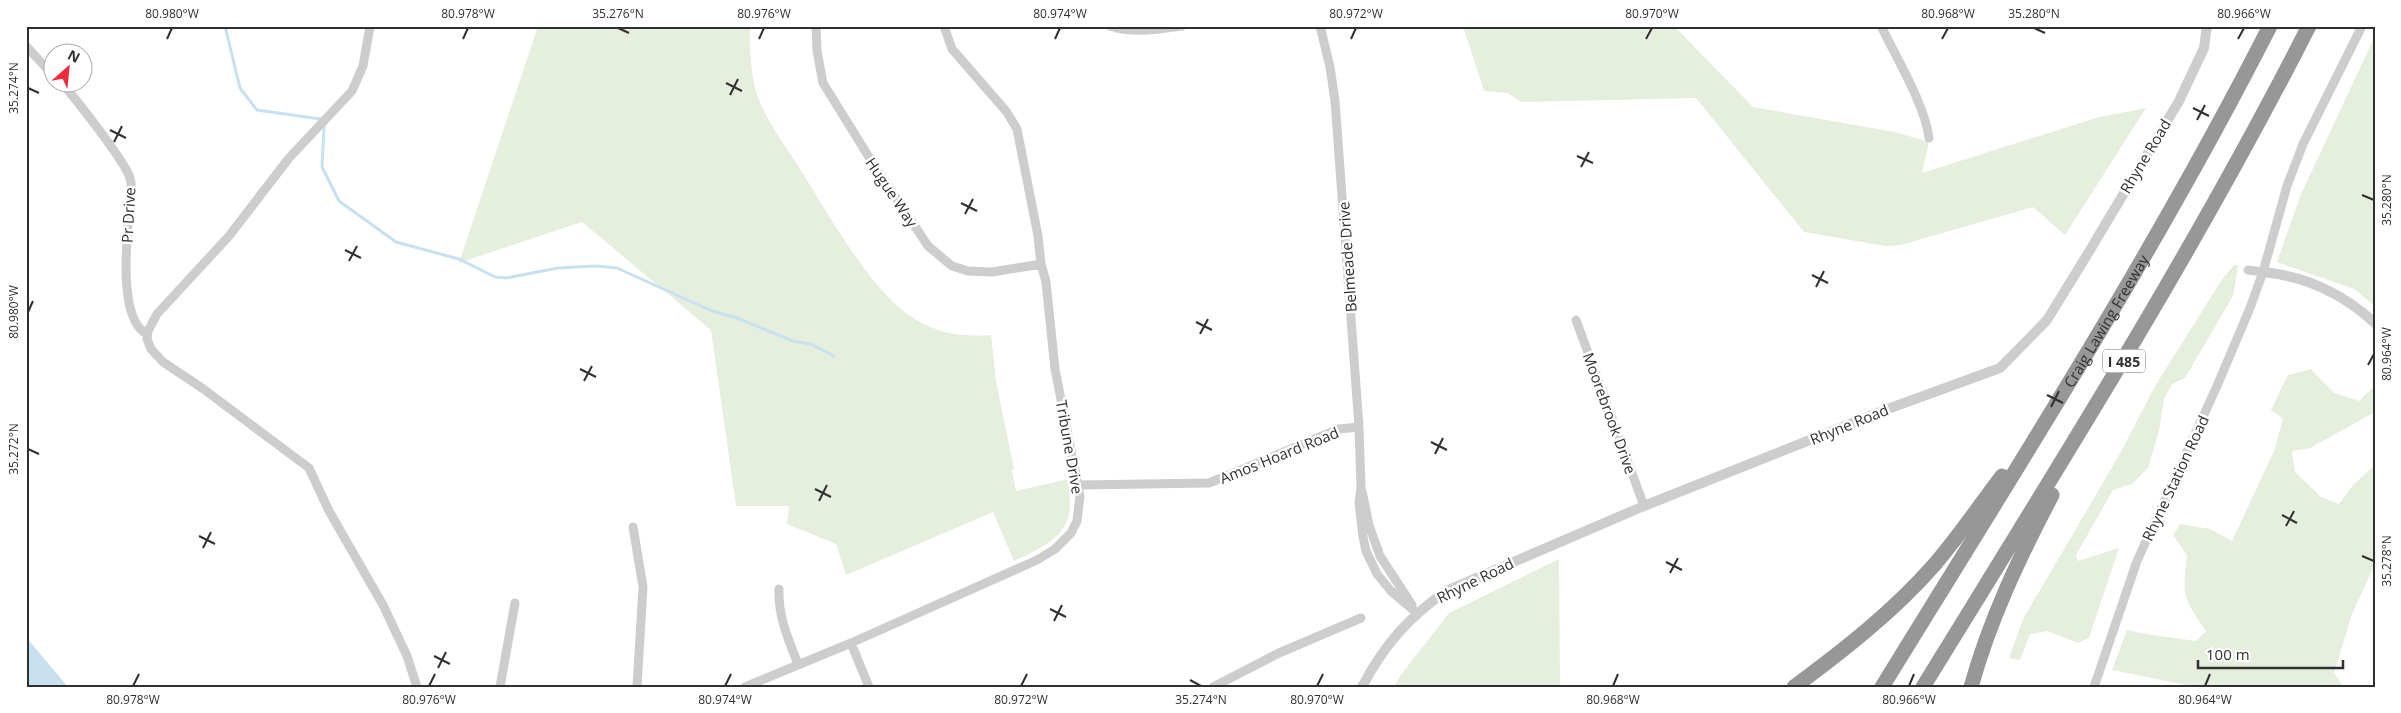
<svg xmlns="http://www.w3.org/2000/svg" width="2401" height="713" font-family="'Open Sans',sans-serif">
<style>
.green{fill:#e6eede}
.water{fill:#c9e0ee}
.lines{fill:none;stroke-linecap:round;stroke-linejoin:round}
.stream{stroke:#c9e0ee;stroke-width:3}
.minor{stroke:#cdcdcd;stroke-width:9}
.tertiary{stroke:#cdcdcd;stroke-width:10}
.motorway{stroke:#979797;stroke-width:15}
.ticks{fill:none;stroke:#303030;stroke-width:2}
.labels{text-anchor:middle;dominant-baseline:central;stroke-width:5;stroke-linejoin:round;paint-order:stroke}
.shield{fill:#fff;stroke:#6e6e6e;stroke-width:1}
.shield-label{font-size:14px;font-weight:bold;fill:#303030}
.street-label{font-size:15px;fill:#303030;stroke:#fff}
.neatline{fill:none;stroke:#303030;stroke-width:2}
.ticks-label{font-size:12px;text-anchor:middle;fill:#303030}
</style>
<rect width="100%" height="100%" fill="#fff"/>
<!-- green -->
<path class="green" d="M538,26H750C750,56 750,84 764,111C774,131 788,150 800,169C827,212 873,295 915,319C939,334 963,337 991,335L996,381L1014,469L1012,470L1016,491L1068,479C1069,488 1070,498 1070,507C1069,537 1037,550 1014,561L993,512L846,575L836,544L787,524L789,506H736L711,330L582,222L459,263Z
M1463,26H1674L1753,107L1895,132L1929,142L1922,173L2099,117L2146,108L2065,235L2033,207L1901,245L1886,246L1804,232L1696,98L1522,102L1507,93L1484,91Z
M2375,36V306L2354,289L2277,262L2301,194Z
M2234,265H2238L2233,296L2185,378L2172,384L2164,399L2159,431L2148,468L2132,484L2113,490L2076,555L2078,561L2119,548L2089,638L2078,643L2047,631L2030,634L2020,660L2009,658L2023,619L2121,452L2155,386L2223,278Z
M2311,369L2334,393L2359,401L2375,385V412L2310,448L2292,451L2295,472L2321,497L2339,504L2353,485L2375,465V564L2352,614L2334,673L2344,687H2196L2112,670L2127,630C2150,636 2172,637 2196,641L2206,631C2183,597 2182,597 2187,555L2173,535L2180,524L2210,529L2232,541L2274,451L2283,419L2271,410L2288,375Z
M1559,559L1560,687H1394L1400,676L1449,613Z"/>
<!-- water -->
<path class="water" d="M26,637L68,687H26Z"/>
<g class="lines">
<!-- stream -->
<path class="stream" d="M225,26L240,88L257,110L320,119
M324,126L322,167L339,201L396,242L459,259L495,277L506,278L558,268L596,266L617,268L712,311L737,318L793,341L811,344L834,356"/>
<!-- minor -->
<path class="minor" d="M370,26L363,66L352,91L289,158L229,236L157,314L148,331L147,339L151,349L163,362L202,388L309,468L329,511L383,605L407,656L417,687
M816,26L817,51L823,83L872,162L928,246L952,266L968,271L992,272L1041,264
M1110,26C1134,34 1158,29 1182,26
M1320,26L1330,67L1335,101L1359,427L1361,488L1359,502L1363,537L1366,551L1377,574L1391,591L1417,613
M1881,26C1896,57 1925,105 1929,138
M26,46L52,74
M61,82C74,97 125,161 130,178C134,192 129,209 128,223C126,250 120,321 147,334
M2248,270L2263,272
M1576,320L1644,506
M1079,485L1209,483L1339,429L1359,427
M1362,491L1369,525L1380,556L1412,605
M633,527L643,587L637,687
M779,589C778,616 788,639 798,664
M851,643L869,687
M500,687L515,603
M745,687L851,643L1037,560L1055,549L1071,533L1077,521L1080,496L1055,369L1046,282L1041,264L1038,236L1017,129L1006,111L952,49L944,26
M1213,687L1279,653L1361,618
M2094,687L2137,561L2217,386L2250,308L2263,272L2287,186L2303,144L2362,26"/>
<!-- tertiary -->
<path class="tertiary" d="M2263,272C2306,276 2343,294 2375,323
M1362,687C1384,645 1407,619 1446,591L1644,506L1885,410L2000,368L2047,320L2087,255L2179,101L2204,48L2207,26"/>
<!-- motorway -->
<g class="motorway">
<path d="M1794,687C1844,650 1894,611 1935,564C1959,536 1980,505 2002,476"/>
<path id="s1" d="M1882,687C2016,469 2154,254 2270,26"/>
<path d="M1923,687C2057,469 2193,254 2309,26"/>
<path d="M1971,687C1990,619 2019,558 2052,495"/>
</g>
</g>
<!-- ticks -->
<path class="ticks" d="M618,28L629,33M2034,28L2045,33M167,39L172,28M463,39L468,28M759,39L764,28M1055,39L1060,28M1351,39L1356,28M1646,39L1652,28M1942,39L1948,28M2238,39L2244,28M726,83L742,91M28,88L39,93M730,95L738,79M2193,108L2209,116M2197,120L2205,105M110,130L126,138M114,142L122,126M1577,156L1593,163M1581,167L1589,152M2362,195L2374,200M961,203L977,211M965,214L973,199M345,250L361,258M349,261L357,246M1812,275L1828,283M1816,287L1824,271M28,312L33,301M1196,322L1212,330M1200,334L1208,319M2368,365L2374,354M580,369L596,377M584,381L592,366M2047,395L2063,403M2051,407L2059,391M1431,442L1447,450M28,449L39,454M1435,454L1443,438M815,489L831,497M819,501L827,485M2282,515L2297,523M2286,526L2294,511M199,536L215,544M203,548L211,532M2362,556L2374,561M1666,562L1682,570M1670,573L1678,558M1050,609L1066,617M1054,621L1062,605M434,656L450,664M438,668L446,652M1190,680L1201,686M133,686L139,674M429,686L435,674M725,686L731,674M1021,686L1027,674M1317,686L1323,674M1613,686L1618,674M1909,686L1914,674M2205,686L2210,674"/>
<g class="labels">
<!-- shield labels -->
<rect class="shield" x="2103" y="349.5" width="42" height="23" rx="4"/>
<g class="shield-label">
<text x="2124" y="361">I 485</text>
</g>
<!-- street labels -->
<g class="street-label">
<text transform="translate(2145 156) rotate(-59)">Rhyne Road</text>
<text transform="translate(892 192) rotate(56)">Hugue Way</text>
<text transform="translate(128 215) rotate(-87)">Pr Drive</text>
<text transform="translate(1347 257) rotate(-94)">Belmeade Drive</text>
<text stroke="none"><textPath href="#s1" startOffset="429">Craig Lawing Freeway</textPath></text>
<text transform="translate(1610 413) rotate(70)">Moorebrook Drive</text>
<text transform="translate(1849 424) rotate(-22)">Rhyne Road</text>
<text transform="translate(1070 447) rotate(80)">Tribune Drive</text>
<text transform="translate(1279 455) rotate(-22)">Amos Hoard Road</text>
<text transform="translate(2175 478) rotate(-65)">Rhyne Station Road</text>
<text transform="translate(1475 580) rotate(-26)">Rhyne Road</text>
</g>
</g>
<!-- border -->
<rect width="2401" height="713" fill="none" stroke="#ffffff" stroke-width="55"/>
<!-- north arrow -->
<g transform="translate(68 68) rotate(27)"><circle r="24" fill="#ffffff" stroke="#acacac"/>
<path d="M0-4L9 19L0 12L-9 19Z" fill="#ef2a3a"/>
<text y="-8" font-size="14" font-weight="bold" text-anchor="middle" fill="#303030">N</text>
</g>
<!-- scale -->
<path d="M2198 660v8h145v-8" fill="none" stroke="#303030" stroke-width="2.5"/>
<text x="2206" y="660" font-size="15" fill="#303030" stroke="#ffffff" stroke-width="4" paint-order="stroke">100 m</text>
<rect x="28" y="28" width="2346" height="658" class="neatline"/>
<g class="ticks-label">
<text x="172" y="18">80.980°W</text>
<text x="468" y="18">80.978°W</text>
<text x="618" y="18">35.276°N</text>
<text x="764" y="18">80.976°W</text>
<text x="1060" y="18">80.974°W</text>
<text x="1356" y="18">80.972°W</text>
<text x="1652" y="18">80.970°W</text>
<text x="1948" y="18">80.968°W</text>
<text x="2034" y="18">35.280°N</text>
<text x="2244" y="18">80.966°W</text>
<text transform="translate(14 88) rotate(-90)" y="4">35.274°N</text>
<text transform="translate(2387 200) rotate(-90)" y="4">35.280°N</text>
<text transform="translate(14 312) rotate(-90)" y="4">80.980°W</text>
<text transform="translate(2387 354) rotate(-90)" y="4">80.964°W</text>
<text transform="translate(14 449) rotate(-90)" y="4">35.272°N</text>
<text transform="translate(2387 561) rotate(-90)" y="4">35.278°N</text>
<text x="133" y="704">80.978°W</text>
<text x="429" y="704">80.976°W</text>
<text x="725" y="704">80.974°W</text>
<text x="1021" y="704">80.972°W</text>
<text x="1201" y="704">35.274°N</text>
<text x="1317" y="704">80.970°W</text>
<text x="1613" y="704">80.968°W</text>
<text x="1909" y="704">80.966°W</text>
<text x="2205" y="704">80.964°W</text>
</g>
</svg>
